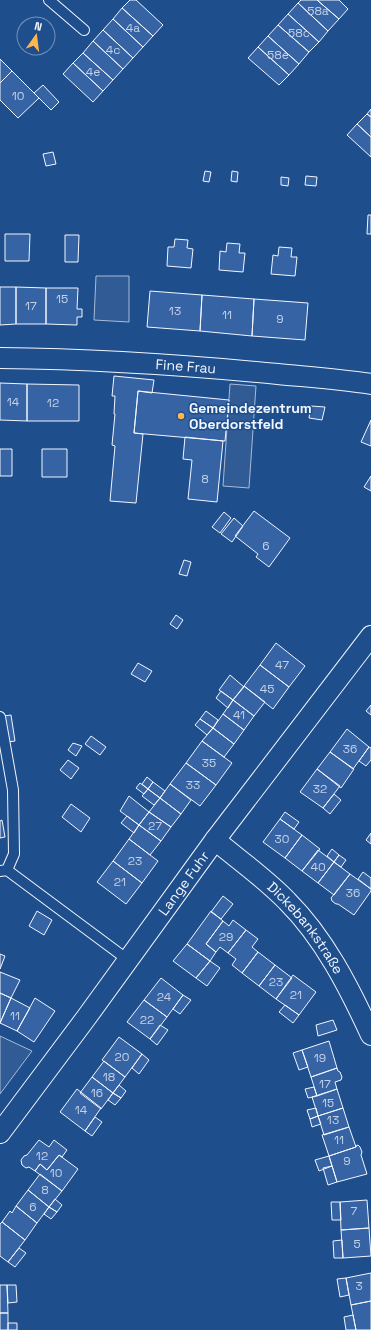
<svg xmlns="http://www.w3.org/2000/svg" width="371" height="1330" font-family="'Space Grotesk',sans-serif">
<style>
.built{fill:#305b95;stroke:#a8bbd7}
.building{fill:#3563a3;stroke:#f2f6ff}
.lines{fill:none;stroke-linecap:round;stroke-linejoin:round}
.service-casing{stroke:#f2f6ff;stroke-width:12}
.minor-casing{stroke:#f2f6ff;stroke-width:22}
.service{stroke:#1f4e8c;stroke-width:10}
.minor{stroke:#1f4e8c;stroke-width:20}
.poi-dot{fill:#ffb74d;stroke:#1f4e8c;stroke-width:1.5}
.labels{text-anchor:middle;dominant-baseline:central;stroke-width:3;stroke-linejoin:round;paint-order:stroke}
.number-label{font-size:12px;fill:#c3d1e8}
.street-label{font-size:14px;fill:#f2f6ff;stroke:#1f4e8c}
.poi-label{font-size:14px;font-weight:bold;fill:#f2f6ff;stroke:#1f4e8c;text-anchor:start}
</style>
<rect width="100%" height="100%" fill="#1f4e8c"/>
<!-- built -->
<path class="built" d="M96,276H129V322L94,320Z
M230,384L256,386L249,488L223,486Z
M0,1036L32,1051L0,1094Z"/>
<!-- building -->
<path class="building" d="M130,0H136L163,25L153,36L122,8Z
M301,0H317L339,19L328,31L298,3Z
M317,0H339L348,9L339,19Z
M298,3L328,31L319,42L288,14Z
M122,8L153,36L143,47L113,19Z
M288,14L319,42L309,52L278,25Z
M113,19L143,47L133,58L103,30Z
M278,25L309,52L299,64L268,36Z
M103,30L133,58L123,69L93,41Z
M268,36L299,64L289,75L258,47Z
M93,41L123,69L113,80L83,53Z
M258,47L289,75L279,85L248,58Z
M83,53L113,80L103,91L73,63Z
M0,59L12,71L0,83Z
M73,63L103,91L93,102L63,74Z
M12,71L39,98L18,118L0,100V83Z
M43,85L59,102L51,110L34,93Z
M371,109V117L367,114Z
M367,114L371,117V137L357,124Z
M357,124L371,137V157L347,135Z
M53,152L56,164L46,166L43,154Z
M205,171L211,172L209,182L203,181Z
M232,171L238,172L237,182L231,181Z
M306,176L317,177L316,186L305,185Z
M281,177L289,178L288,186L281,185Z
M368,215H371V234H367Z
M5,234H30L29,261H5Z
M65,235H79L78,262H65Z
M175,239L188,240L187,248L193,249L191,268L167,266L168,247H174Z
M227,243L240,244L239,253H245L243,272L219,270L220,251L226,252Z
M279,247L292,248L291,257H297L295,276L271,274L273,255L278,256Z
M0,287H16V324L0,325Z
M16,287L46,288V324H16Z
M46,288H78L77,309H82V317H77V325L46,324Z
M150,291L202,295L200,331L147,327Z
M202,295L254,299L252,336L200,331Z
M254,299L308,303L305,340L252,336Z
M114,376L154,380L152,393L138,391L134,433L143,434L136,503L110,501L115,446L112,445L115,414H114L115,396H112Z
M0,383L27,384V421L0,420Z
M27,384L79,385V421H27Z
M138,391L229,400L225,441L134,433Z
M311,406L325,407L322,420L309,418Z
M371,420V446L361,442Z
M185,437L223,441L217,502L188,499L192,460L183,459Z
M0,449H12V476H0Z
M42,449H67V477H42Z
M371,476V491L364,487Z
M254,511L290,538L269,567L256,557L258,554L235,536Z
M224,512L231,518L220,533L212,527Z
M234,518L243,526L232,542L221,534Z
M184,560L191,562L187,576L179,574Z
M176,615L183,620L177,629L170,624Z
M276,643L305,666L289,687L260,665Z
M138,663L152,671L145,682L131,674Z
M260,665L289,687L273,709L244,686Z
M230,675L244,687L233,700L219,690Z
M244,686L265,702L254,716L233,700Z
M221,691L233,700L228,708L216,698Z
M233,700L254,716L244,730L223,714Z
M371,705V715L366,711Z
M206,711L218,720L213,728L200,719Z
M223,714L244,730L234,744L213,728Z
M11,715L15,741L8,742L4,716Z
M200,719L213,728L207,735L195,725Z
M213,728L234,744L224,757L202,741Z
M347,729L369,747L353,769L330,752Z
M91,736L106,747L100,755L85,744Z
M202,741L232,763L216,785L186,763Z
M73,743L82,746L76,756L68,750Z
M369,747L371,748V760L366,766L359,761Z
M330,752L354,769L341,788L317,769Z
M68,760L79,768L71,779L60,770Z
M186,763L216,785L200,806L170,784Z
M317,769L340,786L323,808L300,792Z
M147,777L153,782L148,789L142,784Z
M153,782L165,791L160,798L148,789Z
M140,783L148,789L144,794L136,788Z
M170,784L191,800L181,814L160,798Z
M148,789L160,798L154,805L142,796Z
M334,794L341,800L330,814L323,808Z
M129,796L149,812L139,825L120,811Z
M160,798L181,814L171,827L149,812Z
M71,804L90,818L81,832L62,817Z
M149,812L171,827L161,841L139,825Z
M285,812L299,822L294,829L280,819Z
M127,816L139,825L134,833L121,823Z
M280,819L302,835L285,858L263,842Z
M2,820L5,837L0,838V821Z
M139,825L161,841L150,855L129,839Z
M371,833V844L366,840Z
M302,835L320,849L302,871L285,858Z
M129,839L158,861L142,883L113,861Z
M332,849L339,855L334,862L327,856Z
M318,850L334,862L318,883L302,871Z
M339,855L346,860L341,867L334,862Z
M113,861L142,883L126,904L97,882Z
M334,862L350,874L334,895L318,883Z
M363,872L371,878V889L358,879Z
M350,874L371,889V891L354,915L338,904H336L332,901L331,898Z
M223,896L233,904L221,919L211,912Z
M37,911L52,920L44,935L29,926Z
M211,911L223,921L206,944L216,952L210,961L187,944Z
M233,920L246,930L228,953L220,947L216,952L206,944L223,921L229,926Z
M246,930L258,939L252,947L258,952L242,973L232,965L236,959L228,953Z
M187,944L210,961L196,978L173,961Z
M258,952L275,965L259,986L242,973Z
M0,954L5,956L0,969Z
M210,961L220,968L207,986L196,978Z
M275,965L292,978L276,999L259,986Z
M0,972L20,980L11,998L0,993Z
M293,975L316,992L299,1015L276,999Z
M161,978L183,995L167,1017L144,1000Z
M0,993L11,998L0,1023Z
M183,995L191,1000L180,1014L173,1009Z
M11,998L30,1008L17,1031L0,1023Z
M35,998L55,1011L34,1042L17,1031Z
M144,1000L167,1017L150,1039L127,1022Z
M285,1005L299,1015L293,1023L279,1012Z
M333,1020L337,1030L318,1036L316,1025Z
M160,1025L168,1030L157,1045L150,1039Z
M119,1037L142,1054L125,1077L102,1060Z
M329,1041L337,1068L311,1077L302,1050Z
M302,1050L308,1067L299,1070L293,1053Z
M142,1054L149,1060L139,1074L132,1068Z
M104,1061L125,1077L113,1093L92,1077Z
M337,1068L338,1071L340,1072L342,1077L341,1080L335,1082L337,1089L317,1096L311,1077Z
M92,1077L113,1093L101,1109L80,1093Z
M119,1085L126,1091L121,1098L113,1093Z
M314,1087L317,1096L308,1098L305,1089Z
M77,1089L101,1108L85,1131L60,1112Z
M337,1089L343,1108L318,1116L312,1097Z
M113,1093L121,1098L115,1105L108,1100Z
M316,1108L318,1116L310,1119L307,1110Z
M343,1108L349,1127L324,1135L318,1116Z
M318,1116L321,1124L312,1127L310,1119Z
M95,1117L102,1122L92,1136L85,1131Z
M349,1127L356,1147L329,1156L322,1135Z
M39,1140L49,1147L54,1140L67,1150L62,1157L59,1155L47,1170L40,1164L35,1171L29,1167L26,1168L22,1165L21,1160L24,1156L27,1155Z
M358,1145L360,1147L362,1152L361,1155L367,1174L337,1182L329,1156L356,1147V1146Z
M59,1155L78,1169L62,1191L35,1171L40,1164L47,1170Z
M329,1156L332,1166L319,1171L315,1160Z
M332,1166L337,1182L328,1185L323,1168Z
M40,1174L62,1191L49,1207L28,1190Z
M28,1190L49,1207L37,1223L16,1206Z
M55,1199L62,1205L57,1212L49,1207Z
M367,1200L369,1228L341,1230L340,1202Z
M331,1202H340L341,1220H332Z
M16,1206L37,1223L25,1240L2,1222L10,1211L12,1213Z
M49,1207L57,1212L51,1219L44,1214Z
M2,1222L25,1240L8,1262L0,1256V1224Z
M369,1228L371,1256L343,1258L341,1230Z
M342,1240L343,1258H334L333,1241Z
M19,1248L26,1253L15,1267L8,1262Z
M371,1273V1301L351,1305L346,1278Z
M346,1278L349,1295L340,1297L337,1279Z
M0,1285H7L8,1313H0Z
M7,1285H16L17,1302L8,1303Z
M371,1301V1330H356L351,1305Z
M0,1313H8V1330H0Z
M353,1315L356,1330H346L344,1317Z
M8,1323H17V1330H8Z"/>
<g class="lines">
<defs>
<path id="service" d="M49,0L84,30
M0,717L13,790L14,854L7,870L0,871
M7,870L128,960"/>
<g id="minor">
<path id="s1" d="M0,358C93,359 185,365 278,374C309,377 340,379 371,384"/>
<path id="s2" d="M215,840C239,860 266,879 287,901C324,938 349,987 371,1035"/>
<path id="s3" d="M0,1133L86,1018L215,840L371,636"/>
</g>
</defs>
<!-- service casing -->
<use href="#service" class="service-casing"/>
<!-- minor casing -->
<use href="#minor" class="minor-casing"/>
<!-- service -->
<use href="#service" class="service"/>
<!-- minor -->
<use href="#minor" class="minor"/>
</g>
<!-- markers -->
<circle class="poi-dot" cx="181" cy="416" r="4"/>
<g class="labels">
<!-- number labels -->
<g class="number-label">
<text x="318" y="11">58a</text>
<text x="133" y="28">4a</text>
<text x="299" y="33">58c</text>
<text x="113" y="50">4c</text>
<text x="278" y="55">58e</text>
<text x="93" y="72">4e</text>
<text x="18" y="96">10</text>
<text x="62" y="299">15</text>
<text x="31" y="306">17</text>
<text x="175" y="311">13</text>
<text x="227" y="315">11</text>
<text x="280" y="319">9</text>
<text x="13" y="402">14</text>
<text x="53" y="403">12</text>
<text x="205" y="479">8</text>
<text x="266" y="546">6</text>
<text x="282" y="665">47</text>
<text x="267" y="689">45</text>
<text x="239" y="715">41</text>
<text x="350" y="749">36</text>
<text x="209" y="763">35</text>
<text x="193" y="785">33</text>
<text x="320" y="789">32</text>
<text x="155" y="826">27</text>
<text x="282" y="839">30</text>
<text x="135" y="861">23</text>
<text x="318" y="867">40</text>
<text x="120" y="882">21</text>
<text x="353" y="893">36</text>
<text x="226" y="937">29</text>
<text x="276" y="982">23</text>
<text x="296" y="995">21</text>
<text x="164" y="997">24</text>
<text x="15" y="1016">11</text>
<text x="147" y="1020">22</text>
<text x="122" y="1057">20</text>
<text x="320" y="1058">19</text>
<text x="109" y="1077">18</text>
<text x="325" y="1084">17</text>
<text x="97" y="1093">16</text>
<text x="328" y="1103">15</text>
<text x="81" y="1110">14</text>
<text x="333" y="1120">13</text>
<text x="339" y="1140">11</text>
<text x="42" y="1156">12</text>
<text x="347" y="1161">9</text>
<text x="56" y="1173">10</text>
<text x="45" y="1190">8</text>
<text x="33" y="1207">6</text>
<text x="354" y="1211">7</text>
<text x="357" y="1244">5</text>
<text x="359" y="1286">3</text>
</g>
<!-- street labels -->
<g class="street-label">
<text stroke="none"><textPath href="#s1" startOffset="186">Fine Frau</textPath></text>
<text stroke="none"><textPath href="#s3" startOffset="310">Lange Fuhr</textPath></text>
<text stroke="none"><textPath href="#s2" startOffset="127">Dickebankstraße</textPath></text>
</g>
<!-- poi labels -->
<g class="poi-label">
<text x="189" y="408">Gemeindezentrum<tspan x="189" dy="16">Oberdorstfeld</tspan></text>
</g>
</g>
<!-- north arrow -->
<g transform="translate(36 36) rotate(14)"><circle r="19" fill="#1f4e8c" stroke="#7391ba"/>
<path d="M0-3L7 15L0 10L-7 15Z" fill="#ffb74d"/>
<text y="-6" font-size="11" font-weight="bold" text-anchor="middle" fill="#f2f6ff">N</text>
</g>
</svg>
